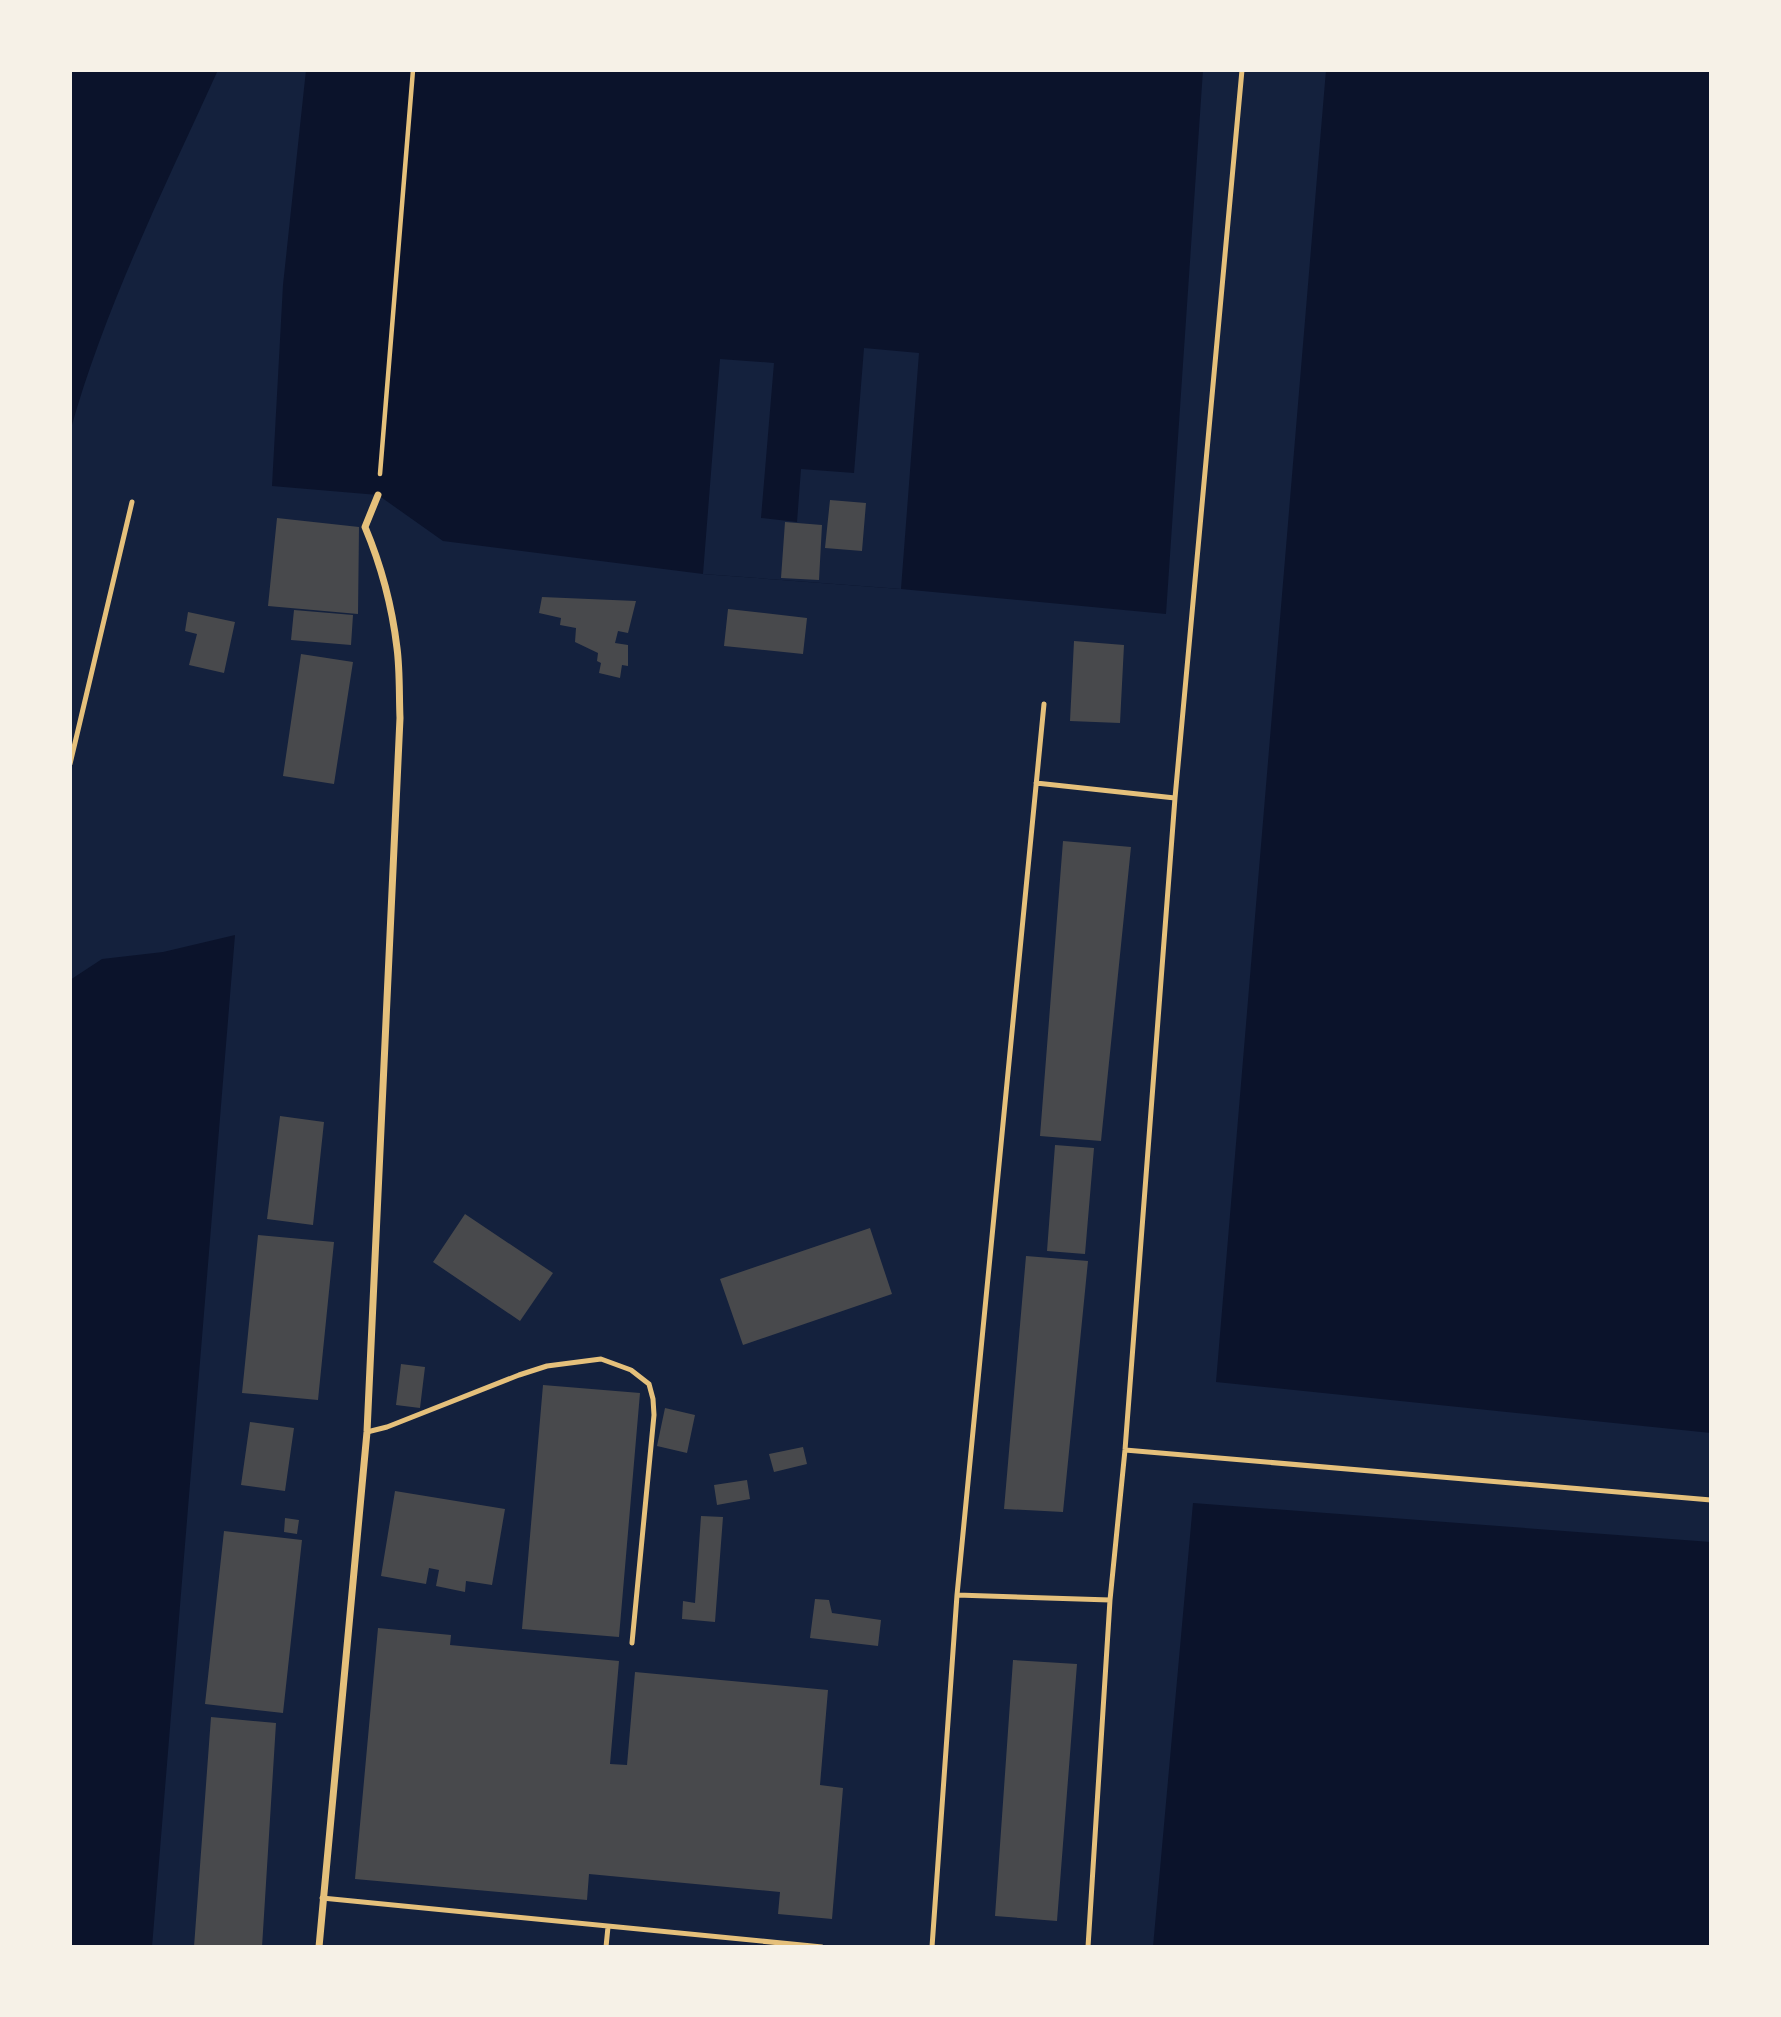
<svg xmlns="http://www.w3.org/2000/svg" width="1781" height="2017" font-family="'Archivo Narrow',sans-serif">
<style>
.water{fill:#0b132b}
.pier{fill:#14213d}
.building{fill:#48494c}
.lines{fill:none;stroke-linecap:round;stroke-linejoin:round}
.path{stroke:#e5c07b;stroke-width:4.5}
.service{stroke:#e5c07b;stroke-width:5}
.minor{stroke:#e5c07b;stroke-width:7}
</style>
<rect width="100%" height="100%" fill="#14213d"/>
<!-- water -->
<path class="water" d="M70,70H218C164,189 105,306 70,432Z
M306,70H1203L1166,614L901,589L703,574L443,541L378,495L272,486L283,285Z
M1326,70H1711V1433L1216,1382Z
M235,935L152,1947H70V980L102,959L163,952Z
M1193,1503L1711,1542V1947H1153Z"/>
<!-- pier -->
<path class="pier" d="M864,348L919,353L901,589L703,574L720,359L774,363L761,518L797,522L801,469L854,473Z"/>
<!-- building -->
<path class="building" d="M830,500L866,503L862,551L825,548Z
M277,518L359,527L358,614L268,606Z
M785,522L822,525L819,580L781,578Z
M542,597L636,601L628,633L618,631L615,643L628,645V666L622,665L620,678L599,673L601,663L597,661L598,653L575,642L576,628L560,625L561,618L539,613Z
M728,609L807,618L803,654L724,646Z
M294,610L353,615L351,645L291,640Z
M188,612L235,622L224,673L189,665L197,634L185,631Z
M1074,641L1124,645L1120,723L1070,721Z
M301,654L353,662L334,784L283,776Z
M1063,841L1131,847L1101,1141L1040,1136Z
M280,1116L324,1122L313,1225L267,1219Z
M1055,1145L1094,1148L1085,1254L1047,1251Z
M465,1214L553,1273L520,1321L433,1262Z
M870,1228L892,1294L743,1345L720,1279Z
M258,1235L334,1242L318,1400L242,1393Z
M1026,1256L1088,1261L1063,1512L1004,1509Z
M401,1364L425,1367L420,1408L396,1405Z
M543,1385L640,1393L619,1637L522,1629Z
M665,1408L695,1415L687,1453L657,1446Z
M250,1422L294,1428L285,1491L241,1485Z
M803,1447L807,1464L774,1472L769,1454Z
M747,1480L750,1499L717,1505L714,1485Z
M395,1491L505,1509L492,1585L466,1581L465,1592L436,1586L439,1570L429,1568L426,1584L381,1576Z
M701,1516L723,1517L715,1622L682,1619L683,1601L695,1603Z
M285,1518L299,1520L297,1534L284,1532Z
M224,1531L302,1540L283,1713L205,1704Z
M815,1599L829,1600L832,1613L881,1620L878,1646L810,1638Z
M378,1628L451,1635L450,1645L619,1661L610,1764L627,1765L635,1672L828,1690L820,1785L843,1788L832,1919L778,1914L780,1892L589,1874L587,1900L355,1879Z
M1013,1660L1077,1664L1057,1921L995,1916Z
M211,1717L276,1723L262,1947H194Z"/>
<g class="lines">
<!-- path -->
<path class="path" d="M380,474L413,70"/>
<!-- service -->
<path class="service" d="M70,764L132,502
M1036,783L1175,798
M367,1432L387,1427L519,1375L547,1366L601,1359L631,1370L649,1384L653,1399L654,1415L632,1643
M1125,1450L1711,1500
M957,1595L1110,1600
M322,1898L822,1947
M606,1947L608,1927
M932,1947L957,1595L1044,704
M1088,1947L1110,1600L1125,1450L1175,798L1242,70"/>
<!-- minor -->
<path class="minor" d="M319,1947L367,1432L400,718C399,695 400,671 397,648C392,606 381,565 365,527L378,495"/>
</g>
<!-- border -->
<rect width="1781" height="2017" fill="none" stroke="#f6f1e7" stroke-width="144"/>
</svg>
